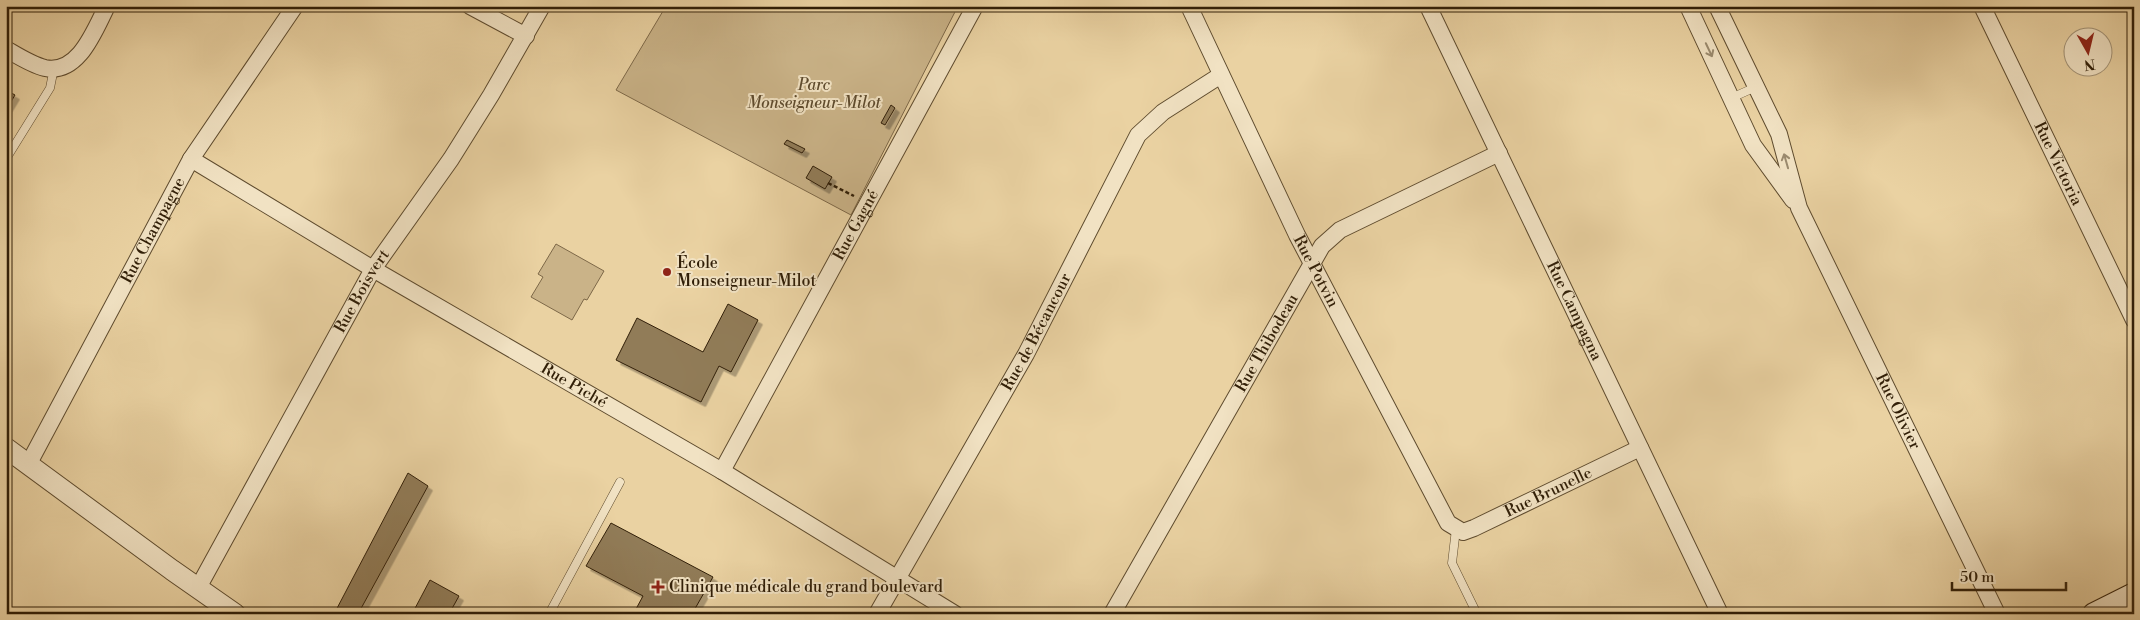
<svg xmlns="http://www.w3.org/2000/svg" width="2140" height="620" font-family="'Libre Bodoni',serif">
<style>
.green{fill:#cab388;stroke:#7d6848}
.building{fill:#917c58;stroke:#301e07;filter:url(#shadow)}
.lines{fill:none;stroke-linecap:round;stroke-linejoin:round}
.service-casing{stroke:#5e4b2e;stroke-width:9}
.minor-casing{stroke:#5e4b2e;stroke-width:18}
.tertiary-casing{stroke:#5e4b2e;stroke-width:22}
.secondary-casing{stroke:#301e07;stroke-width:24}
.path{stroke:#301e07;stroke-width:2.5;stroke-dasharray:4 2.5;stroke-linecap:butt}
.service{stroke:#f1e2c3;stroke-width:8}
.minor{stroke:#f1e2c3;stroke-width:16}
.tertiary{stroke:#f1e2c3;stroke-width:20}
.secondary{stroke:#f1e2c3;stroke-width:22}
.oneway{stroke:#9a8a6e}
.poi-dot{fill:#8f2418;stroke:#f1e2c3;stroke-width:2}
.labels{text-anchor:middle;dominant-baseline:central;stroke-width:4;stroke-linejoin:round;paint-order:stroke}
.park-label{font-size:16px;font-style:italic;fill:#5e4b2e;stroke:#f1e2c3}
.street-label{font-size:16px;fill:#301e07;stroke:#f1e2c3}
.poi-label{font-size:16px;fill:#301e07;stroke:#f1e2c3;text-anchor:start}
</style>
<defs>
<filter id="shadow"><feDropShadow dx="4.5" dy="4.5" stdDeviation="0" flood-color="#0004"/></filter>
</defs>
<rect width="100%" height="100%" fill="#ead2a2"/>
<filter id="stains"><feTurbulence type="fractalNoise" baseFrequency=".004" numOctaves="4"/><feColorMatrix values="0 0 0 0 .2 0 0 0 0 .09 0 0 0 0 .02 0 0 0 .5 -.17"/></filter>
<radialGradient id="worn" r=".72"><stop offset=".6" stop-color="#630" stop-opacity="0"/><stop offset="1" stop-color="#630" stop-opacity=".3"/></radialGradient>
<!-- green -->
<path class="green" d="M666,6H958L851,215L616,90Z
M556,244L604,271L587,300L584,299L572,320L531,297L543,277L538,274Z"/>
<!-- building -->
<path class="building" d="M6,90L15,95L6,110Z
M891,105L895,108L885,125L881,123Z
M787,140L805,149L802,153L784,144Z
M813,166L832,177L825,189L806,178Z
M728,304L758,320L731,372L719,366L701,402L616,360L637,318L703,352Z
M408,473L428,486L358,614H334Z
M611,523L713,577L692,614H646L636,609L643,596L586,566Z
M430,580L459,596L449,614H412Z"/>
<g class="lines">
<defs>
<path id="service" d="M1731,98L1756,87
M6,159L50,88L54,68
M1456,529L1452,563L1477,614
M549,614L620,482"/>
<g id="minor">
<path d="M470,6L526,36"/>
<path id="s1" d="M1189,6L1297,235L1448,523L1463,532L1474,528L1640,448"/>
<path id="s2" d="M1428,6L1720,614"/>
<path d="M1688,6L1753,145L1793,200"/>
<path id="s3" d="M1717,6L1779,134L1799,208L1997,614"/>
<path id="s4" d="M1982,6L2134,320"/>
<path d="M6,49C18,56 32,65 45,68C79,75 95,29 107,6"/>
<path id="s5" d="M191,159L373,269L722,471L955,614"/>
<path id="s6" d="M28,465L191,159L295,6"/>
<path id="s7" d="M722,471L975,6"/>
<path id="s8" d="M198,588L373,269L451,159L491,95L542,6"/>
<path id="s9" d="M877,614L1026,354L1138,135L1163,112L1221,75"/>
<path id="s10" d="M1112,614L1322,246L1340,230L1499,153"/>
</g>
<path id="tertiary" d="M6,448L172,570L235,614"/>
<path id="secondary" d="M2094,614L2134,594"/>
</defs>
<!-- service casing -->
<use href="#service" class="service-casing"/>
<!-- minor casing -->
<use href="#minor" class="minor-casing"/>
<!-- tertiary casing -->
<use href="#tertiary" class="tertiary-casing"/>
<!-- secondary casing -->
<use href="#secondary" class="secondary-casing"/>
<!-- path -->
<path class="path" d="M828,183L854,196"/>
<!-- service -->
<use href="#service" class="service"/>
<!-- minor -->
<use href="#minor" class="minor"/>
<!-- tertiary -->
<use href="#tertiary" class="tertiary"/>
<!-- secondary -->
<use href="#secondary" class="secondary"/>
</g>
<!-- one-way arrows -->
<defs><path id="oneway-shaft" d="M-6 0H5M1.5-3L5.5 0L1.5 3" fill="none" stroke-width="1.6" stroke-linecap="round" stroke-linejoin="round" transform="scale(1.25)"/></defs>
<g class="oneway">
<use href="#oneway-shaft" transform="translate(1709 50) rotate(65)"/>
<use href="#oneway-shaft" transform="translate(1786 161) rotate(-106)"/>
</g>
<!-- markers -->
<g class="poi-dot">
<circle cx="667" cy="272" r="5"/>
<path d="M655.5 579.5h5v5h5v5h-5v5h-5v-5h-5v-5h5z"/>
</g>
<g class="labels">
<!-- park labels -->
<g class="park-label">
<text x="814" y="85">Parc<tspan x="814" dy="18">Monseigneur-Milot</tspan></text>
</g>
<!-- street labels -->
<g class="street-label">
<text stroke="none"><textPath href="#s4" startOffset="175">Rue Victoria</textPath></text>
<text stroke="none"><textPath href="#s7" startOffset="280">Rue Gagné</textPath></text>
<text stroke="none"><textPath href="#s6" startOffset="266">Rue Champagne</textPath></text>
<text stroke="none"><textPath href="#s1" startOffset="294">Rue Potvin</textPath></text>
<text stroke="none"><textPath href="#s8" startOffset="339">Rue Boisvert</textPath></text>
<text stroke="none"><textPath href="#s2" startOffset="338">Rue Campagna</textPath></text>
<text stroke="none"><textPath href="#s9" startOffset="324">Rue de Bécancour</textPath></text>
<text stroke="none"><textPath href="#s10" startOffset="312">Rue Thibodeau</textPath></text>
<text stroke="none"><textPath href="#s5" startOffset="445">Rue Piché</textPath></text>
<text stroke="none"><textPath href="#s3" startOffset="445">Rue Olivier</textPath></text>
<text stroke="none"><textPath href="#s1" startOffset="690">Rue Brunelle</textPath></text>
</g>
<!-- poi labels -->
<g class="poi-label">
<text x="677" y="263">École<tspan x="677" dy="18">Monseigneur-Milot</tspan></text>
<text x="669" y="587">Clinique médicale du grand boulevard</text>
</g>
</g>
<!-- margin -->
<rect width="2140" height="620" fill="none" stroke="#ead2a2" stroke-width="25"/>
<rect x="8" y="8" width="2125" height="605" fill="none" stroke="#301e07" stroke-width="2.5"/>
<rect x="12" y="12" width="2115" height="595" fill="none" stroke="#301e07"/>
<!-- north arrow -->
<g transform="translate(2088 52) rotate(172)"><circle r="24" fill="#f1e2c3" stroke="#a49478"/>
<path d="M0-4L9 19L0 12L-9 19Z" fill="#8f2418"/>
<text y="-8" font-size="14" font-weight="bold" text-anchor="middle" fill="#301e07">N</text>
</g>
<!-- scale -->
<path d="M1952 582v8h114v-8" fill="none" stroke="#301e07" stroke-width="2.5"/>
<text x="1960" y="582" font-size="15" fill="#301e07" stroke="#f1e2c3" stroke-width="4" paint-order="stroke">50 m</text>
<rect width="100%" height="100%" filter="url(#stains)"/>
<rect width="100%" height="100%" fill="url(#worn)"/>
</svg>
